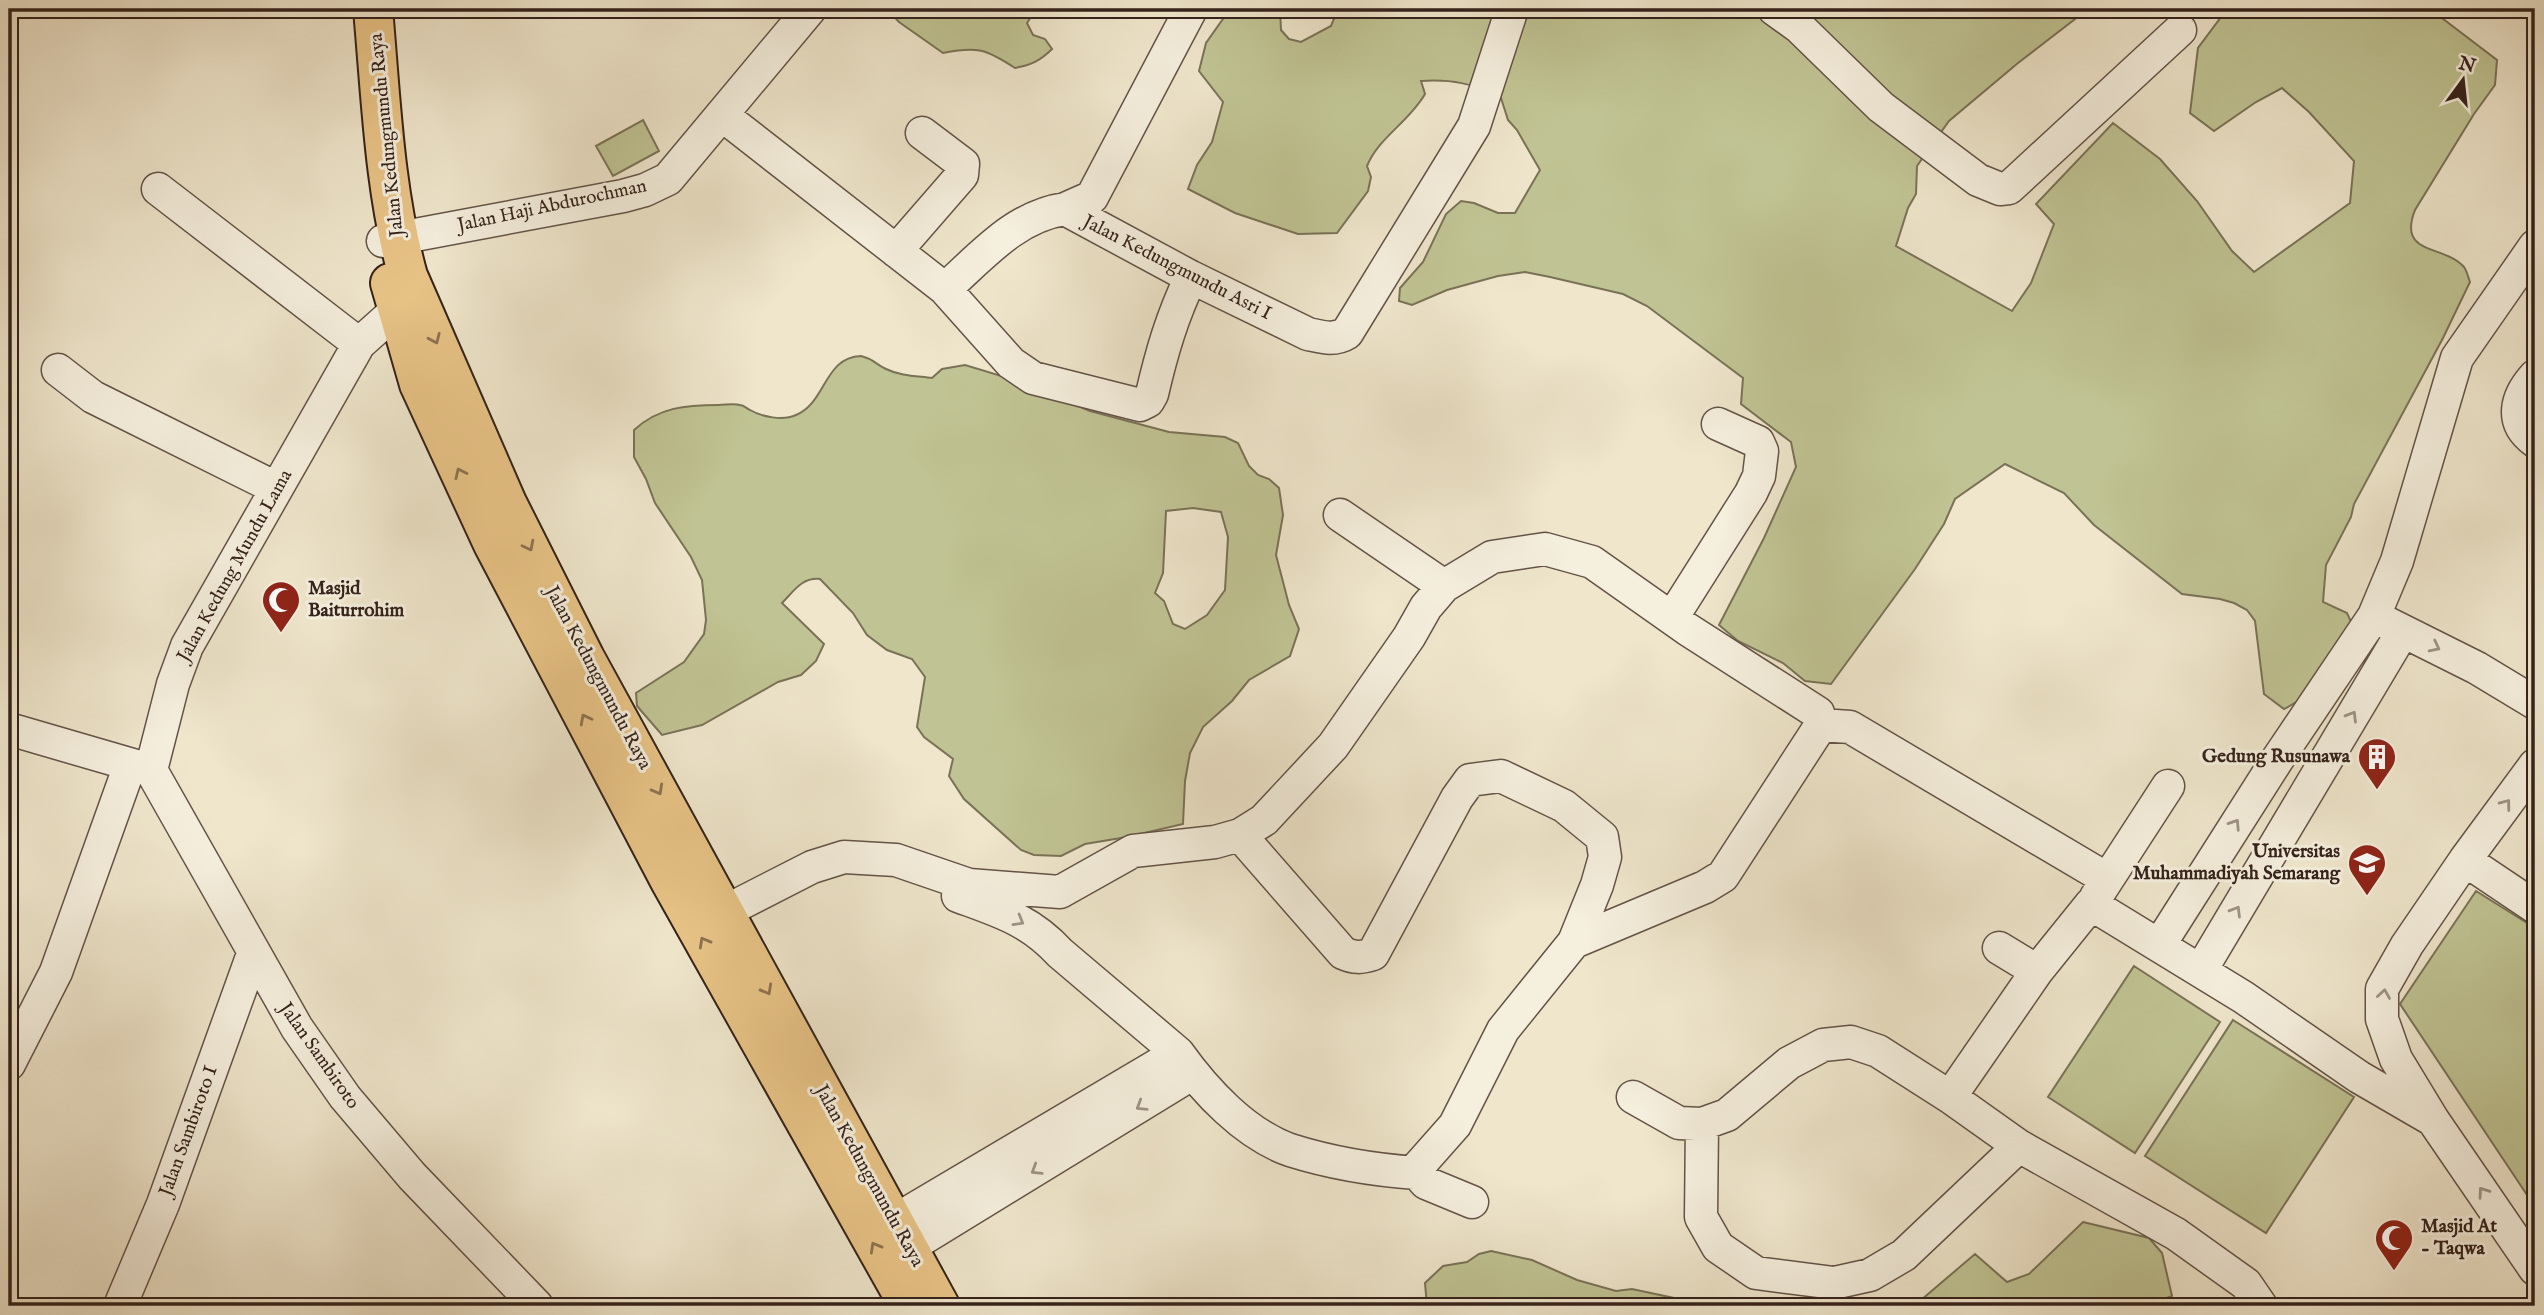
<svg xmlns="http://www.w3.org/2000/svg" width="2544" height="1315" font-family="'IM FELL English',serif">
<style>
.green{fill:#c0c393;stroke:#7a7257;stroke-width:2;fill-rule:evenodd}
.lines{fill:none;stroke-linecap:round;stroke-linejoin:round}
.minor-casing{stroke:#635347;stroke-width:35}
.major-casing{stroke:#34221b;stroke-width:42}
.minor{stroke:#f5efde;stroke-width:32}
.major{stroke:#e8c386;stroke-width:38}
.oneway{stroke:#8e7250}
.oneway2{stroke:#9e9386}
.labels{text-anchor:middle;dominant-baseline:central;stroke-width:6;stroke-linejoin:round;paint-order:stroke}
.street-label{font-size:19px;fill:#34221b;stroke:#f5efde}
.poi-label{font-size:19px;font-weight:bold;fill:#34221b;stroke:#f5efde;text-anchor:start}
</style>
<rect width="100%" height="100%" fill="#efe6cc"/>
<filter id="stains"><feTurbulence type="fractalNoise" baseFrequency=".00286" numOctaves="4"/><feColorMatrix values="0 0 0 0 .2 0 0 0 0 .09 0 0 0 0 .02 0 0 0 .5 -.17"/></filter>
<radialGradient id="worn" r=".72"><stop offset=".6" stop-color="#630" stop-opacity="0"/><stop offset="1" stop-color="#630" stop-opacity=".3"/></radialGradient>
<!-- green -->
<path class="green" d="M887,9H1036L1027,23L1033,35L1045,39L1052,49C1040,61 1031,65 1015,68C986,49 977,46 943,53L899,22Z
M1230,9H1280L1281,30L1289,39L1301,42L1331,26L1338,9H2088L2018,63L1949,121L1917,166L1916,194L1908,208L1896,246L2012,311L2031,283L2054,224L2036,204L2113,123L2160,159L2197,201L2232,251L2254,272L2350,203L2354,161L2309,112L2282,88L2256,102L2214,131L2190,113L2198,48L2227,9H2433L2434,12L2497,60L2495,85L2474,114L2415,210C2397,256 2444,244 2464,267C2467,271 2468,277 2470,282L2443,338L2354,504L2351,517L2326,565L2323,602L2347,613L2352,624C2335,653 2317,695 2284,709L2264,694L2255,621L2247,610L2234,603L2220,599L2182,594L2094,525L2064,493L2005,464L1955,499L1944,524L1915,569L1831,684L1805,681L1783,663L1738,641L1719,625L1764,538L1796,467L1791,442L1741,404L1743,378L1647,306L1623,294L1550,277L1525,272L1498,276L1447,290L1412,305L1399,301L1400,288L1423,262L1446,214L1461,201L1474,203L1498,213H1515L1540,170L1517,130L1508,120L1500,95C1469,84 1455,79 1421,81L1425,94C1409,122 1379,137 1367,166L1371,177L1368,191L1337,233L1298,234L1235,213L1188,189L1197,165L1212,142L1223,102L1199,71L1206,43Z
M643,120L659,151L613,176L596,146Z
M861,356C874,359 875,364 886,369C900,376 917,376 932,378L942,369L965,365L1018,381L1090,411L1169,432L1225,437L1238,443L1249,466L1258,475L1269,479L1279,488L1283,515L1276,555L1289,605L1299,629L1290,656L1249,680L1232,701L1203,727L1190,753L1185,781L1183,824L1127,837L1085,844L1061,856L1034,855L1021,850L964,799L949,776L953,759L924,737L917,727L925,677L912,659L887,650L867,635L853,613L820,579C802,577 794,591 782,603L824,644L816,661L801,675L778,682L702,725L662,735L637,706L636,693L684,662L704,634L706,620L702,580L691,557L655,503L646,479L634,457V430C659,407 686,405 719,405C725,405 734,403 740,405C744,405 747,409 750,410C762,417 783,421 796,415C826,403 824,357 861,356ZM1193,508L1221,512L1228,537L1225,590L1207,615L1185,629L1173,624L1164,601L1155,593L1163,573L1166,511Z
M2476,891L2535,928V1207L2400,1004Z
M2134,966L2220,1022L2135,1153L2048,1097Z
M2233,1020L2354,1097L2266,1233L2145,1156Z
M2083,1222L2149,1238L2162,1253L2172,1296L2146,1306H1914L1975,1254L2007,1282L2029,1274Z
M1491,1251L1532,1260L1577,1280L1616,1291L1632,1289L1712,1306H1427L1425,1283L1443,1266L1467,1262L1479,1254Z"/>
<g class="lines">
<defs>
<path id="minor" d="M1774,9L1799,27L1881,107L1978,180L2000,189L2009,188L2180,30
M722,115L945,289C981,257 1015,216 1065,209L1191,277L1308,334C1322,337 1334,341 1347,333L1474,126L1512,9
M158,189L359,344
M1065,209L1092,197L1191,9
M383,241L623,196L645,190L668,179L810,9
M896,251L962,175L963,164L922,133
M945,289L1011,363L1033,378L1140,405L1148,401L1152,394C1162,351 1172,317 1191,277
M58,370L93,397L276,488
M2535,376C2516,397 2509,422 2535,441
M1340,515L1444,586
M1672,618L1751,493L1759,476L1762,451L1758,442L1718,424
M2385,622L2477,668L2535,703
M1821,725L1850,727L2107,879
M9,729L150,770
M2535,765L2465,860L2407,945L2382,989V1019L2396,1059L2433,1120L2535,1269
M151,770L297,1028L345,1097L412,1176L537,1306
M151,770L173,684L187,646L359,344L397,310L416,303
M1240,835L1343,953C1354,958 1361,958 1373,954L1457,798L1470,780L1501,776L1564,806L1602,837L1605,857L1597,885L1574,942
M2465,860L2535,907
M958,896C999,911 1030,920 1060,953L1178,1053C1205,1091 1245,1134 1290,1150C1331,1163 1374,1170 1417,1173
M2096,897L2168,786
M724,912L812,867L844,857L896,860L969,885L1060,892L1133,851L1215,842L1240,835L1264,820L1333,746L1409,637L1426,607L1444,586L1492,557L1545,549L1592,562L1687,629L1818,713L1821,725L1723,876L1705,887L1574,942L1503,1030L1455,1125L1417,1168V1173L1426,1183L1472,1202
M2160,944L2277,760L2374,616L2397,561L2457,358L2535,246
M1999,948L2037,971
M2201,970L2403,631
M9,1064L56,972L130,765
M1633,1097L1679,1123L1702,1124L1727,1115L1789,1063L1823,1045L1851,1042L1878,1051L1950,1097L2019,1146L2176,1234L2246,1284L2261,1306
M1950,1097L2037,971L2091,904L2243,997L2359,1077L2433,1120
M1702,1124L1701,1217L1718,1247L1756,1273L1834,1283L1870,1275L1904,1255L2019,1146
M894,1221L1178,1053
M909,1247L1193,1073
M120,1306L163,1204L253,954"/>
<path id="major" d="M373,9C381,98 384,190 408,276L507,503L585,658L940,1306
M390,283L419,384L493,544L670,881L909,1306"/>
</defs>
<!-- minor casing -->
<use href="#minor" class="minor-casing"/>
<!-- major casing -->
<use href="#major" class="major-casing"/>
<!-- minor -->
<use href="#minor" class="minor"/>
<!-- major -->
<use href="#major" class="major"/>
</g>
<!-- one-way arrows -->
<defs><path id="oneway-chevron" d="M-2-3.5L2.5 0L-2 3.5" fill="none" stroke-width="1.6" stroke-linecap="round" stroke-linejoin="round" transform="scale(1.75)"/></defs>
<g class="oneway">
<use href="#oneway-chevron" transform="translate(435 339) rotate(66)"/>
<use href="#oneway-chevron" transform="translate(460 473) rotate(-115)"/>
<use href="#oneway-chevron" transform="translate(529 546) rotate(63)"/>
<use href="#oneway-chevron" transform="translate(585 719) rotate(-118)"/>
<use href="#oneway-chevron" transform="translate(658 790) rotate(61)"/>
<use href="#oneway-chevron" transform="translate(704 942) rotate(-119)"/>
<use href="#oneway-chevron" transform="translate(767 990) rotate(61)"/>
<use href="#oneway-chevron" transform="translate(875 1247) rotate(-119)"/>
</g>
<g class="oneway2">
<use href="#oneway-chevron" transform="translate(2435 647) rotate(27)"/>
<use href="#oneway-chevron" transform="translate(2352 716) rotate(-59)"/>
<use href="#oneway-chevron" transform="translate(2506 804) rotate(-53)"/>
<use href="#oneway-chevron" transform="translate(2235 824) rotate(-57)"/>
<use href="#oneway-chevron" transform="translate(2236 911) rotate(-59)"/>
<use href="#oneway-chevron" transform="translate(1019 921) rotate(30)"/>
<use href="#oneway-chevron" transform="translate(2384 994) rotate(-81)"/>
<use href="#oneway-chevron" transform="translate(1141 1106) rotate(148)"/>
<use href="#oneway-chevron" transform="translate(1036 1170) rotate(148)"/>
<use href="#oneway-chevron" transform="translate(2483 1192) rotate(-125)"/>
</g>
<!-- icons -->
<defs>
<symbol id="mosque-pin" viewBox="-11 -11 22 30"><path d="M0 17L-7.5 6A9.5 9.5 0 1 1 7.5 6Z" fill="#8f2418" stroke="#f5efde"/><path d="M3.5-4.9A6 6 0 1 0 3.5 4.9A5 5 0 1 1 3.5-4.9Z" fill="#fff"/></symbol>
<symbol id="building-pin" viewBox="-11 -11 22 30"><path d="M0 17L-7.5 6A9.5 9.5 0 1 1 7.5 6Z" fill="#8f2418" stroke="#f5efde"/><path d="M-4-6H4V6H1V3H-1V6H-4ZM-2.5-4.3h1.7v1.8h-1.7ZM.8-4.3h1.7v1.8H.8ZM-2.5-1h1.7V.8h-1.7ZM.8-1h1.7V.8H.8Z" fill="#fff"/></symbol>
<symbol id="university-pin" viewBox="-11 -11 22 30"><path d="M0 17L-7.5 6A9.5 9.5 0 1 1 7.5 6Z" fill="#8f2418" stroke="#f5efde"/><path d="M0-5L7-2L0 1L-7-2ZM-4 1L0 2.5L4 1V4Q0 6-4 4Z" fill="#fff"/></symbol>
</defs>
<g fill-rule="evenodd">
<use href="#mosque-pin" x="259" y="578" width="44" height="60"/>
<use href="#building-pin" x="2355" y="735" width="44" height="60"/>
<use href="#university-pin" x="2345" y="841" width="44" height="60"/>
<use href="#mosque-pin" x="2372" y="1216" width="44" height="60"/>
</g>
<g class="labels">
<!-- street labels -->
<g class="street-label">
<text transform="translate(387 135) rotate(-96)">Jalan Kedungmundu Raya</text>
<text transform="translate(552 206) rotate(-12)">Jalan Haji Abdurochman</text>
<text transform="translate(1177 268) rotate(27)">Jalan Kedungmundu Asri I</text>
<text transform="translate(235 566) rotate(-61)">Jalan Kedung Mundu Lama</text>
<text transform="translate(598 678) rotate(62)">Jalan Kedungmundu Raya</text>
<text transform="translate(319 1056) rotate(55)">Jalan Sambiroto</text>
<text transform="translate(189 1131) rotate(-70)">Jalan Sambiroto I</text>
<text transform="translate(869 1176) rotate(61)">Jalan Kedungmundu Raya</text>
</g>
<!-- poi labels -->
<g class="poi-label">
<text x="308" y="589">Masjid<tspan x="308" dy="22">Baiturrohim</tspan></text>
<text x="2350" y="757" text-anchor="end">Gedung Rusunawa</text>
<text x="2340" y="852" text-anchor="end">Universitas<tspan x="2340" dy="22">Muhammadiyah Semarang</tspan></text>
<text x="2421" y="1227">Masjid At<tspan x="2421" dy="22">- Taqwa</tspan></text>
</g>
</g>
<!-- margin -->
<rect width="2544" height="1315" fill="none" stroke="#efe6cc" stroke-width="35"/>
<rect x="10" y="10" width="2523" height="1294" fill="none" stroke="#34221b" stroke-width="3.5"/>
<rect x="18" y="18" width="2509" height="1280" fill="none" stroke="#34221b" stroke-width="2"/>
<!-- north arrow -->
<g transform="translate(2463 80) rotate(15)" stroke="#f5efde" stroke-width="5" paint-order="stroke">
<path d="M0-5L12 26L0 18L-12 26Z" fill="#34221b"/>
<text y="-10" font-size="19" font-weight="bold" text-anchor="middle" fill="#34221b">N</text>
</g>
<rect width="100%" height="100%" filter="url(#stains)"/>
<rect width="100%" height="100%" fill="url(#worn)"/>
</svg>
